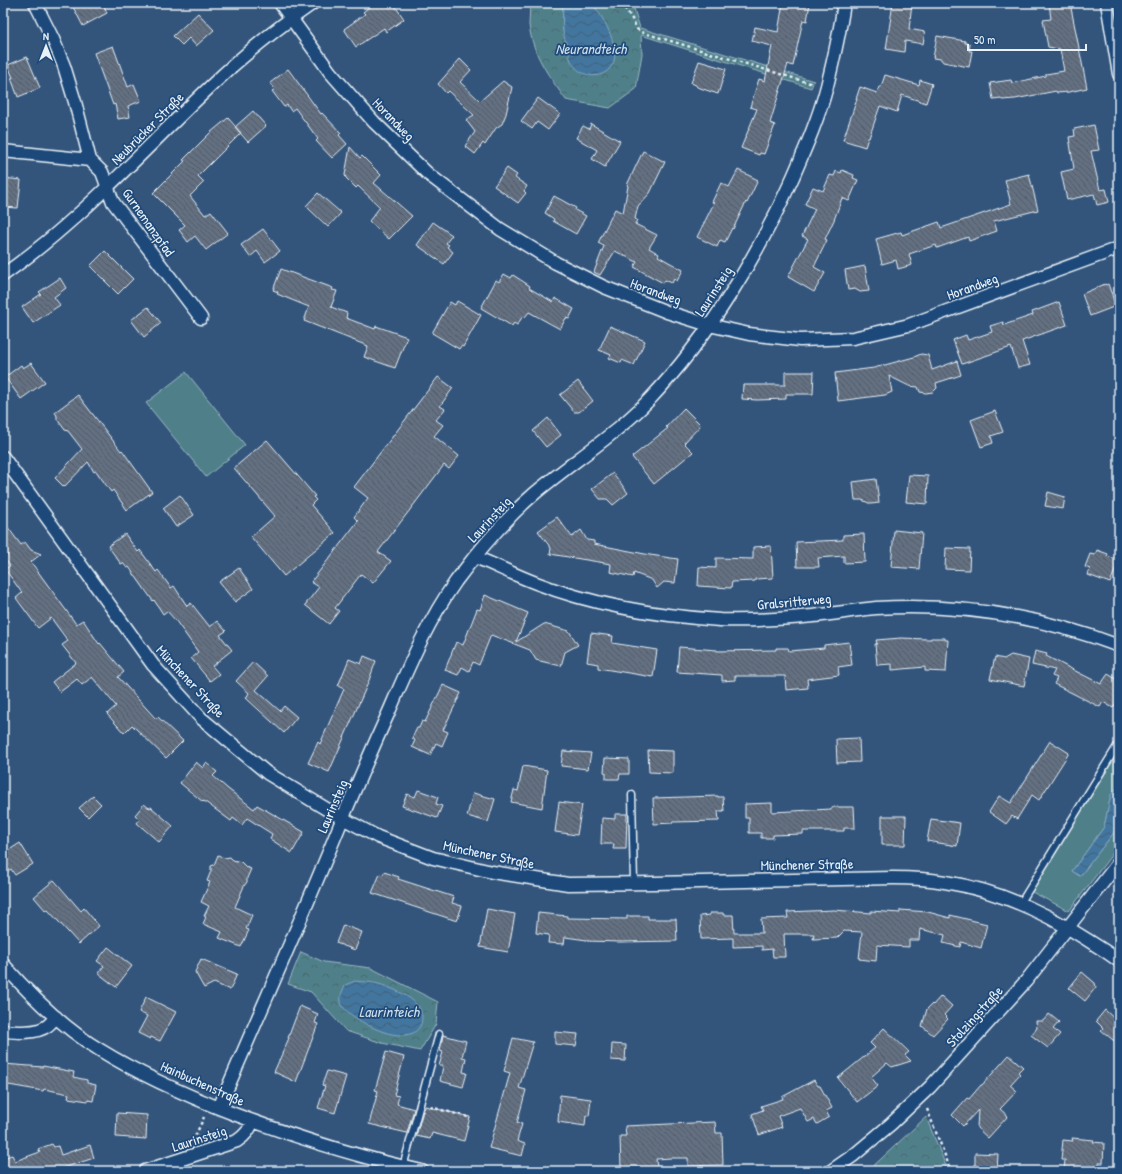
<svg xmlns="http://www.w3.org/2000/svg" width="1122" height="1174" font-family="'Patrick Hand',sans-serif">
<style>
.green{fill:#4f808a;stroke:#9cb8c1}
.park{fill:url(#park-crowns);stroke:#9cb8c1}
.water{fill:url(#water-waves);stroke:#84a7c3}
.building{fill:url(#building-back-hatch);stroke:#e8f1f8}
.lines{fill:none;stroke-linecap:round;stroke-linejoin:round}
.lane-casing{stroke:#e8f1f8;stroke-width:9}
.street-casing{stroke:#e8f1f8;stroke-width:15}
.path{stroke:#e8f1f8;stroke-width:2.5;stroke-dasharray:3 3;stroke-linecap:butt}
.lane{stroke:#1f4a7a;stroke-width:6}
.street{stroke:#1f4a7a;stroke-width:12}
.labels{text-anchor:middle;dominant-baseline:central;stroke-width:3.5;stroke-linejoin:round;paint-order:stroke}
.street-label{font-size:14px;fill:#e8f1f8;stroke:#1f4a7a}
.water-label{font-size:15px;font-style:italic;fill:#cfdfeb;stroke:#1f4a7a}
</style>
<defs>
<pattern id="park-crowns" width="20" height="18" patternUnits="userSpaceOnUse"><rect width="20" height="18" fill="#4f808a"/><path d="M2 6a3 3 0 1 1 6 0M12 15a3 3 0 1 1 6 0" fill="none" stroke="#4b676d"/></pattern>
<pattern id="water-waves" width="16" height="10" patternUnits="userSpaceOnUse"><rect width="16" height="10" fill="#42769f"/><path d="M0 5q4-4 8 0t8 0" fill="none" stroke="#445f74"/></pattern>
<pattern id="building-back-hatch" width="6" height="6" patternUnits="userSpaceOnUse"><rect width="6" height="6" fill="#637082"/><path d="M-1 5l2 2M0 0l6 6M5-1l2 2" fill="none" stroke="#535a63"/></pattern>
</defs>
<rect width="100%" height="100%" fill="#33557c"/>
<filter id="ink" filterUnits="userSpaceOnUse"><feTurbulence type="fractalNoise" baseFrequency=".025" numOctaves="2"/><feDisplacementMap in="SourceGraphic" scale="8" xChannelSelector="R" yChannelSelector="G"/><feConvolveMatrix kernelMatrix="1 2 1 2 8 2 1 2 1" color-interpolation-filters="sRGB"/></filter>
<g filter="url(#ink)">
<!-- green -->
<path class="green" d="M186,372L245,445L206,477L146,403Z
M1119,751V786L1111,795L1104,827L1072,871L1080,876L1119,826V845L1069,911L1032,892Z"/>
<!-- park -->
<path class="park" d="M530,3H563V31L597,9L591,3H630L634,9L640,28L814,81L811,88L641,35L642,54L636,89L610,108L566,100C549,76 533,56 529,25C529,18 530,10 530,3Z
M301,952L324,962L371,968L438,1002L436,1024L420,1051L382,1043L346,1031L311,992L288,984Z
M926,1117L948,1171H868Z"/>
<!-- water -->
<path class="water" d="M563,3H591C602,14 619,45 614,61C606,82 580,79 571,61C569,57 569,52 568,49C566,43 564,37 563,31C562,22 563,12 563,3Z
M1119,786V826L1080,876L1072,871L1104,827L1111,795Z
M355,981C363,982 372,982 379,984C394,989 423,1000 422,1018C422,1025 418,1030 413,1033C394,1041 362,1024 348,1012C346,1010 343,1008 342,1005C339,998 342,992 345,985Z"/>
<!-- building -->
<path class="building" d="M71,3H103L107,13L83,26Z
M374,3H393L404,19L386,32L384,28L356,47L344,29L365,14L363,12Z
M783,3H810L807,21L803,20L793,66L788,64L770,123L775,125L764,154L760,153L759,155L741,148L757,109L750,107L759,79L765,81L772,46L752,41L755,27L778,32Z
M893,3H912L909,29L925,32L923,44L905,41L904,52L886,49Z
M1049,3H1070L1087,88L1069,92L1057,93L1056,91L1015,99L1002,100L1001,98L993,99L990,83L1011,80L1012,83L1046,76V74L1064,71L1060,49L1048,47L1043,20L1051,19Z
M198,13L214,30L196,46L189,38L182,45L173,36Z
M937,36L965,41V43L970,44L969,51H972L969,67L943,62L941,59L933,58Z
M113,46L128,87L134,84L141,101L128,106L130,117L118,119L115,104L113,105L94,53Z
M27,57L40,88L18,97L11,78H13L8,65Z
M460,59L471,70L460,82L480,101L503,81L512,87L506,114L502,124L496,128L485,145L483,143L475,154L465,146L475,132L466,120L474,115L448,91L446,93L438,84Z
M699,61L726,69L718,94L697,87L696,85L691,83Z
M288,69L321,114L322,113L341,133L339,135L347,144L332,158L316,141L318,139L295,108L291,111L287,105L284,107L272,91L275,89L270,83Z
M885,75L919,85L920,80L932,84L926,103L902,95L897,112L880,106L869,138H868L865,147L843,140L857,99H856L860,87L877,93L879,87H881Z
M538,98L560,114L548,130L537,122L532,129L521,121Z
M253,111L266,126L248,142L235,127Z
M228,118L241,133L198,176L204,182L190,196L205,215L211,211L228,233L206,250L195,236L188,242L179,230L185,225L153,193L185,161L183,160L210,133Z
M591,124L620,141L605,167L592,159L597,150L576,138L583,126L589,129Z
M1094,125L1099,150L1091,151L1100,190L1106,189L1109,202L1097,205L1094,194L1067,200L1061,172L1074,169L1069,137L1075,136L1074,129Z
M350,147L360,158L362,156L381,175L374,183L412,216L389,239L369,221L380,207L358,186L356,188L346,178L345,175Z
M643,151L665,162L650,193L638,206L635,219L637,220L635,224L657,235L649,248L659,254L658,256L683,270L677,281L674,279L672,283L665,280L663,283L634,267L637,262L615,251L600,275L594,272L604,246L598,243L615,209L623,213L628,186L627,185Z
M507,168L517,175L515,178L527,186L524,191L526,193L518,203L494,186Z
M738,170L758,180L747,203L746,202L733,229L732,228L725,242L720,240L717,247L697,237L714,203L712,202L721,183L729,187Z
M842,170L854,175L853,178L858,180L849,201L842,198L834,220L825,239L827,240L814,267L825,273L814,292L788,277L808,239L802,236L815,209L805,204L813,187L823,191L830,175L834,176L836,171L841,173Z
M1029,174L1038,210L994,221L997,231L969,241L968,237L937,248L936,245L909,254L912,265L898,269L896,260L882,264L876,239L901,232L902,235L939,222L941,228L1011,204L1005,180Z
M3,178L21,180L18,208L3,207Z
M318,193L341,213L328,227L306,206Z
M554,196L576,208L575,210L586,216L576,234L553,221L554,219L545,213Z
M433,222L452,235L446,243L449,245L447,247L453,252L444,264L417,245Z
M263,229L280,251L265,262L257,251L250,257L241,245Z
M105,251L133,279L118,294L90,266Z
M865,266L869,291L860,292L855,289L848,290L845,270Z
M281,269L333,288L332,290L337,291L331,307L347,313L346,318L375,329L376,326L407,337L395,368L364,357L368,346L304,321L309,307L277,294L278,292L273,290Z
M504,274L511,278L513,275L530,286L529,288L553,302L555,298L574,309L569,319L566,318L560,329L529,312L525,317L523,316L517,325L514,323L512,326L481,308L496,280L499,282Z
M60,278L66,288L54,297L60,305L33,323L22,307L41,294L39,292Z
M1105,284L1106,285L1108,284L1116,306L1090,316L1082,294Z
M457,301L481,315L463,347L461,346L459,349L432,333L450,302L455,305Z
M1059,302L1067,325L1022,341L1030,365L1018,368L1011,347L962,364L953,340L966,335L968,340L992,332L990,326L1003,322L1004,325L1033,315L1032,312Z
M148,307L161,323L144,337L131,320Z
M610,326L645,341L634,365L622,360L621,363L609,358L611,355L599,350Z
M921,354L928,355L932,370L957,361L961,375L936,383L937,388L933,392L926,393L920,392L918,387L909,386L889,376L892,392L885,395L838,401L835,373L874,368L914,357Z
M31,363L45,382L21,399L5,377L21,365L23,368Z
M785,372H814L813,394H786V399L757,400L742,399L743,385H785Z
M438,377L453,388L440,406L445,409L436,420L443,425L434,436L459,456L449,469L444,465L378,552L391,561L373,583L361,574L335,608L339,611L329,624L305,605L319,587L311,582L358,521L354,517L368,498L354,487Z
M578,381L593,401L579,412H574L560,395Z
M78,395L121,451L122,450L152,492L127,510L113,490L111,492L96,471L94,472L88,462L64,487L55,478L82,449L68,431L65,430L57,419V416L55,412Z
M684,408L701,425L684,443L693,452L654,484L632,457L668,428L666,427Z
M995,411L1003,432L991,436L993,443L981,447L971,420Z
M548,418L561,435L546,447L533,431Z
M267,440L315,496L313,497L316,500L311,505L335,533L284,576L251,537L275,516L234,468Z
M613,473L628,493L613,505L607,499H600L592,489Z
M909,475L928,476L927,504L906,502Z
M876,479L879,503L871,504L862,500H855L853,482Z
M1048,492L1065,497L1063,509L1045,506Z
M180,495L194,515L176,527L163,508Z
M557,517L572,537L581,530L587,540L594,541V544L650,555L678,559L675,583L664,582L657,588L652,580L634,573L633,577L610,572L611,564L550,554L551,548L538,531Z
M3,521L21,545L25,542L31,550L41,554L31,562L76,624L83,620L99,644L100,643L124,672L118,677L156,719L158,717L183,741L166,758L132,725L124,733L107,714L116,706L92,677L82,685L77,679L60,692L52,682L76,663L62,645L68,641L51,618L38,628L16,598L22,593L5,569L10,566L4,558L8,555L3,548Z
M894,530L922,533L919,569L891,567Z
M125,534L138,552L140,550L156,572L158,570L171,588L174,586L187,606L191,603L210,627L217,621L226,631L220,635L232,650L212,666L219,674L210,681L191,658L198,652L176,621L167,611L163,614L154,600L153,601L129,567L127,568L123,563L121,564L108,546Z
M864,534L865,562L844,563V556L818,558L819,567H797L796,542L843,540V535Z
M771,546L773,578L755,579V581L732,582L731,588L698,586L699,567L716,568V558L753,559V547Z
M946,548L970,549L969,570L945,569Z
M1097,550L1108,554L1107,556L1119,560L1110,583L1088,575L1090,569L1085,567L1090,554L1095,555Z
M239,568L253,589L235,602L219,582Z
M485,595L528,613L516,642L544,624L569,631L578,645L565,652L561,666L536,660L530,650L491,635L479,665L473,662L469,671L462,667L458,675L445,670L456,642L463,645L477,609L480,610Z
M591,633L613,636L612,643L657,650L653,677L598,668V664L587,662Z
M901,638L927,639H931V638H945V640H948L946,672L925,671V667L892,670V664L877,665L875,644H877L876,640Z
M849,642L852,665L838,667L839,675L807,679L808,688L786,690L785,676H735V680L722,681V675L677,672L679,647L717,650V651L776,650V648H788L789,651L824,648V645Z
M1035,651L1047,654L1046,656L1101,684L1108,674L1119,681V698L1113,708L1103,702L1100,707L1054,684L1057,678L1052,676L1055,670L1032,665Z
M1011,655L1029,659L1024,686L990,679L995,657L1004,659Z
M364,656L376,661L368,683L329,772L308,763L318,742L320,744L344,689L338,686L349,659L361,664Z
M253,662L268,676L256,690L280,711L284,706L297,717L284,733L246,698L249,693L236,681Z
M443,685L461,693L443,730L448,732L442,746L436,743L430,755L412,747L415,740L412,738L417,728H419L422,721L425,722Z
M859,738L860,762L837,763L836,739Z
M1050,741L1069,753L1039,800L1032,795L1017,819L1012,816L1006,824L989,812L999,796L1011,803Z
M648,750L673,751V773L649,772Z
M563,751L591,753L588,769L561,766Z
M605,758L629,759V774H620L619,779H606V773L604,772Z
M196,762L203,768L206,763L217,772L213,776L228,789L254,809L257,805L304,832L292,853L270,839L272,834L247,818L242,825L233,818L231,821L204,801L203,802L180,783Z
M523,766L547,770L542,808L511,802L514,790L518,791Z
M418,790L438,797L436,804L442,806L437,818L402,806L407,794L415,797Z
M473,793L495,799L488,822L467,816Z
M93,796L101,804L88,817L79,808Z
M718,796V797H723L724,811H718L719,821L672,822L673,823L654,824L653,798Z
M559,802L582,805L577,835L555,832Z
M772,803V812L832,809V807H854L855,828H844V831H803V834L773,835V838H761V833H749V818H745V804Z
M144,804L149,808L151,807L173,826L159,842L137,823L140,819L135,815Z
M615,814H627L626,849H613L614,844H601L602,818L615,819Z
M882,816H906L905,845H882Z
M931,819L960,823L957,846L927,841Z
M20,843L33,864L15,875L11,869L3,874V854Z
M218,855L224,858L230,857L233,860L241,862L246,867L251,869L247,878V882L244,886L235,907L252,915L246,929L249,930L241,947L219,938L222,932L203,924L206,917L204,916L209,906L201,902L210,882L207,881L211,871V866L214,865Z
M384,872L399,877L398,879L454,897L452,903L462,906L457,921L372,893L380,874L383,875Z
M54,880L81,911L84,908L99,926L79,944L48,910L46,911L34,897Z
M487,909L515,914L508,952L480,947Z
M834,910L871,913V911L900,913V910L928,912L950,918V915L987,924L981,948L961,942L960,947L943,943L945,935L920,929L919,940H909V947L877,945L876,961L859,959L862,932L844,931L837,938L813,939L814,934H784L785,957H773L772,949L762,950V946L733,947V938L701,939L700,916L710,915V913H723V915H733L734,933H762L761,919L788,918L787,912Z
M538,913L567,916V918L627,919V916H648V919H676L677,941L620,942L587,941V940L565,937L564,944L548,943L549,935L536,933Z
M343,925L362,932L355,950L336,943Z
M108,947L132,966L116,987L98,973L104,966L97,961Z
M201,959L237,974L230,990L214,983L204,988L195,972Z
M1082,972L1095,983L1096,987L1085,1001L1069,988Z
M941,996L952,1006L944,1015L948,1019L933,1035L922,1026L927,1009L932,1004L933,1005Z
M146,997L176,1012L160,1041L151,1037L150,1039L138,1033L147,1016L139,1012Z
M300,1006L318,1014L315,1023L318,1024L296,1082L274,1072L289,1038H288Z
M1105,1010L1119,1023V1045L1101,1030L1103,1028L1096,1021Z
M1049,1014L1059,1022L1053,1029L1060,1034L1048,1048L1031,1035L1037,1028L1036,1021H1043Z
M884,1028L909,1052L905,1055L911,1061L892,1067L887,1063L871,1077L878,1086L857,1102L838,1078L875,1048L870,1043Z
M555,1032L578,1034L576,1046L555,1044Z
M443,1035L466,1041L462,1057L466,1058L463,1072L467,1073L463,1087L440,1081L443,1066H439L443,1052L440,1051Z
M513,1038L533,1042L519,1088L526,1090L517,1123L522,1124L517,1141L525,1144L522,1156L489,1148L510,1073L504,1071Z
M612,1044L626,1045L625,1061L611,1060Z
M386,1052L404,1057L394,1095L399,1096L397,1104L414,1109L407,1133L369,1124L378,1091L375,1090Z
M1009,1055L1023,1067L1018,1072L1020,1074L1010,1085L1017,1091L1000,1109L1008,1116L988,1138L977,1128L978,1110L963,1126L952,1115L967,1098L969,1099L981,1085H982Z
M3,1064L43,1067V1066L74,1072L73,1077L87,1080V1083L96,1085L93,1101L88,1100V1101L68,1098L69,1094L44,1089L43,1091L3,1084Z
M327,1071L346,1076L335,1113L318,1108L325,1086L322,1085Z
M814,1080L818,1086H820L832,1108L826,1111L829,1117L817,1124L814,1119L808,1122L800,1108L778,1116L782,1127L759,1135L752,1114L763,1110L761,1106L783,1099L782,1097Z
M560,1095L591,1099L589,1116L586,1115L585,1126L558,1122Z
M425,1106L470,1117L464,1141L432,1133L430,1139L416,1136L423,1111L424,1112Z
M117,1113L147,1115L146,1139L116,1137Z
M715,1122L716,1133H722L723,1165L688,1166V1158H671L656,1159L657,1167L621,1168L620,1136H626L625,1126Z
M1072,1138L1094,1140L1093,1142L1104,1143L1103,1163H1099V1171H1064L1065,1160H1061L1063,1140L1073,1141Z
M52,1144L54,1147L58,1146L61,1155L90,1145L94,1158L53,1171H3V1158L12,1155L15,1161L40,1152L38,1149Z
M975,1153L998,1154L997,1171H979V1168H975Z"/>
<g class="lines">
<defs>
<path id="lane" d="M632,795L634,883
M1020,904L1119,743
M403,1167L439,1034"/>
<path id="street" d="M35,3L53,39L64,66L75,102L90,160L102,172L113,202L201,318
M280,3L330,72L374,122L428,174L500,229L556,263L604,287L667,312L709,325L749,334L800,340L853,338L909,325L1119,248
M1107,3L1119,74
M3,151L90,160
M3,275C80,221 143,150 212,85C243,55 277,28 313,3
M3,457L153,665L201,718L267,773L333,813L378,837L433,858L492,872L568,884L655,883L893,878C911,878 928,879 945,882C996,890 1043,911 1086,939C1097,946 1109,953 1119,961
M475,557C495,565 515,575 536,583C593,605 660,616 720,620C751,621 783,619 813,616C834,614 855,610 876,608C960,603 1040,616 1119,646
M3,964C30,995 65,1029 100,1050C142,1076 188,1096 234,1114C295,1137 358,1157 422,1171
M3,1031C16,1032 36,1034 47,1026C50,1024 53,1020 56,1017
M219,1108C259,1014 301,921 339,827C355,789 371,751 388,714C408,668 427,622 456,581C479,550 504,520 534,494C572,462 614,436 649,400C709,337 758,255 793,177C806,147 819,117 827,86C834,58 840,31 844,3
M145,1171L237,1141C246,1135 249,1130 253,1121
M831,1171L854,1155L891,1124L930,1087L1026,981L1119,862"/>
</defs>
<!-- lane casing -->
<use href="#lane" class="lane-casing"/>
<!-- street casing -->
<use href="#street" class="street-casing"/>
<!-- path -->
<path class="path" d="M621,3L631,17L637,29L641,32L813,84
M430,1107L468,1117
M927,1109L951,1171
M193,1141L204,1117"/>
<!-- lane -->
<use href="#lane" class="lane"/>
<!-- street -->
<use href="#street" class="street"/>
</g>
</g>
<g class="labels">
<!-- street labels -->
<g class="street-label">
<text transform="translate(394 119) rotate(46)">Horandweg</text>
<text transform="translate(147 128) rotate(-45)">Neubrücker Straße</text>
<text transform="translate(149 222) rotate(55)">Gurnemanzpfad</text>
<text transform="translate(972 286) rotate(-20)">Horandweg</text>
<text transform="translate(656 291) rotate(20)">Horandweg</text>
<text transform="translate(713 291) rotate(-57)">Laurinsteig</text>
<text transform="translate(489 519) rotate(-47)">Laurinsteig</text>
<text transform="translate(794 601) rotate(-5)">Gralsritterweg</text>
<text transform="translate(191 681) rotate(47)">Münchener Straße</text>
<text transform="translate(332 806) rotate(-67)">Laurinsteig</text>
<text transform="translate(489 854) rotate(12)">Münchener Straße</text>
<text transform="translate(807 864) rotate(-1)">Münchener Straße</text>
<text transform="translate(974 1016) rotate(-48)">Stolzingstraße</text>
<text transform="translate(203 1083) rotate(24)">Hainbuchenstraße</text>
<text transform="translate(199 1138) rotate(-18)">Laurinsteig</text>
</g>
<!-- water labels -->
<g class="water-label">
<text x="591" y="48">Neurandteich</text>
<text x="389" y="1011">Laurinteich</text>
</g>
</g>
<!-- margin -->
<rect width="1122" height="1174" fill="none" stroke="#1f4a7a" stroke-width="16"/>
<rect x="8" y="8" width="1106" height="1158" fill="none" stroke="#e8f1f8" stroke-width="1.5" filter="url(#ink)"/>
<!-- north arrow -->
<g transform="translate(46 46)" stroke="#1f4a7a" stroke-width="3" paint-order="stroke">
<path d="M0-3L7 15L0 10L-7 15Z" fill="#e8f1f8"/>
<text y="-6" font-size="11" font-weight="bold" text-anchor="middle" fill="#e8f1f8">N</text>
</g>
<!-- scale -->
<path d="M968 44v6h118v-6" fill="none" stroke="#e8f1f8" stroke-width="2"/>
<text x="974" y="44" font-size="12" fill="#e8f1f8" stroke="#1f4a7a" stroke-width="3" paint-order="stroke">50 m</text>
</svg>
